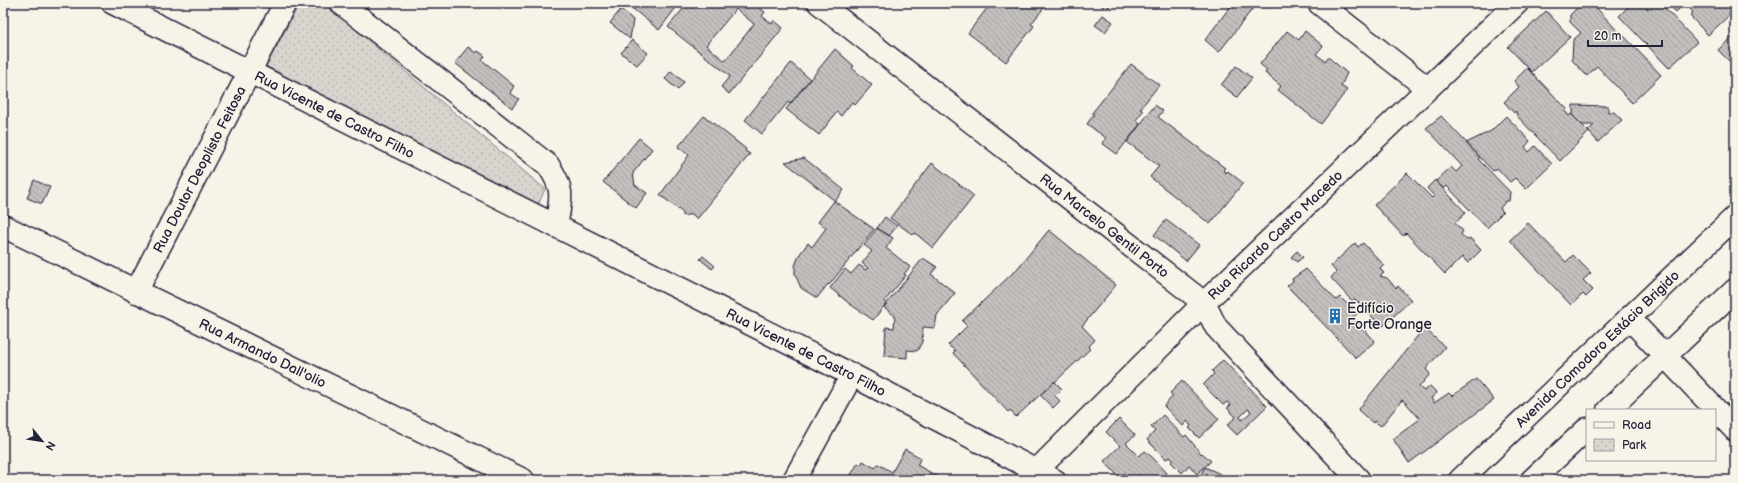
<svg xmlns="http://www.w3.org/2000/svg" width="1738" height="483" font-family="'Balsamiq Sans',sans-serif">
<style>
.park{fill:url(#park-dots);stroke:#7d7c85}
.building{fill:url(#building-back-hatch);stroke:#22223b;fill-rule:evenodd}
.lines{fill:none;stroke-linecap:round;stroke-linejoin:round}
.street-casing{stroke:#22223b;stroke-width:25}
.secondary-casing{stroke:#22223b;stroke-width:25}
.street{stroke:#f7f3e8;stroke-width:22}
.secondary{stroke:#f7f3e8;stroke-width:22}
.labels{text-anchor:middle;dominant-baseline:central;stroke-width:3;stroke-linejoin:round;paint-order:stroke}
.street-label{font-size:14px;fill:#22223b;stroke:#f7f3e8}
.poi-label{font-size:14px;fill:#22223b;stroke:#f7f3e8;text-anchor:start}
</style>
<defs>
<pattern id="park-dots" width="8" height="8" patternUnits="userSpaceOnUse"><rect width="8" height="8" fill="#d8d5cf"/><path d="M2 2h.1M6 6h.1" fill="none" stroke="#b9b7b3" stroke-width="1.8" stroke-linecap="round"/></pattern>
<pattern id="building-back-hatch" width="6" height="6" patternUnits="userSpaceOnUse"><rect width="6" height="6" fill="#c2bfbd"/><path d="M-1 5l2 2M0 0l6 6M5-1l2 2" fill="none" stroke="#a6a4a3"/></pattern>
</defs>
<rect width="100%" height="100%" fill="#f7f3e8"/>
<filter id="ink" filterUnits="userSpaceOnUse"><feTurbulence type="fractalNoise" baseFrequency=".025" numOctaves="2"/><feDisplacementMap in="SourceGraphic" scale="8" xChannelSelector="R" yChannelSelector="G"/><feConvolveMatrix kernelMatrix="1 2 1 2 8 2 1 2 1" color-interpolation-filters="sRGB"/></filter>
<g filter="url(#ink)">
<!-- park -->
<path class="park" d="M300,3H324L545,189L536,210L266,66Z"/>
<!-- building -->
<path class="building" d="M629,3H688L683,9L678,5L659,30L628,5Z
M688,3H753L765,12L762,16L772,24L774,20L783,28L729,94L721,87L730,76L668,27ZM736,9L754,24L725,61L706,45Z
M991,3L1047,4L1031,24L1034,26L1006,62L968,33Z
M1098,3H1112L1109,7L1105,5L1103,7Z
M1233,3H1257L1219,52L1205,40Z
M1260,3H1272L1267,8Z
M1582,3H1592L1622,36L1623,35L1661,75L1632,103L1597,66L1587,76L1572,60L1573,40L1581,33L1570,22V15Z
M1632,3H1660L1697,42L1669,68L1619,16Z
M1667,3H1685L1676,12Z
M1696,3H1735V10L1708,35L1690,16L1693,12L1690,9Z
M621,9L633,20L630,39L610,23Z
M1546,11L1570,37L1532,72L1508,47Z
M1103,15L1113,22L1105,32L1095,25Z
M1287,31L1299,40L1305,31L1323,46L1316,54L1325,61L1328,57L1347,73L1341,86L1347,90L1321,124L1278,90L1281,86L1265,73L1267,70L1260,64Z
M1735,34V67L1718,50Z
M632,40L648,53L637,65L621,53Z
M468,47L476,53L478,51L485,56L482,60L514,86L510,93L519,99L512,108L455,63Z
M835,49L854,66L852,68L872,85L855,105L852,102L841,116L837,112L819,135L786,109Z
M791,63L810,79L790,104L788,102L762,134L745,120Z
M1131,64L1159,85L1140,109L1143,111L1136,120L1140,124L1117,154L1102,143L1106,138L1087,124L1094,114L1092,113Z
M1236,66L1252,78L1237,97L1221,85Z
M1527,68L1567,109L1565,111L1569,116L1571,114L1589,132L1560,161L1517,116L1516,111L1514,113L1504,102L1519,87L1514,81Z
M671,71L684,82L678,90L665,79Z
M1155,105L1163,111L1158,117L1225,168L1223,170L1226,173L1228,171L1243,183L1210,224L1150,177L1159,166L1127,142Z
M1573,105L1608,106V112H1614L1622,120L1598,142L1588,131L1594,125H1582L1573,116Z
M704,116L746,149L745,151L750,154L697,219L692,214L683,216V213L660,195L689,155L678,147Z
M1441,116L1480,157L1478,159L1510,192L1509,201H1506L1500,208L1503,212L1487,228L1447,186L1444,189L1436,181L1451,167L1456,172L1462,166L1426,128Z
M1506,116L1530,141L1525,147L1529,152L1535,146L1552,164L1526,189L1515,178L1510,182L1497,168L1493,171L1466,143L1491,131Z
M639,138L652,149L633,173L635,185L647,193L636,208L603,182Z
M804,158L844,190L835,201L785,162Z
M932,163L974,196L933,248L915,233L913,235L890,218Z
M1407,173L1432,198L1434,196L1427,188L1435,180L1466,213L1455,223L1463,231L1461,234L1467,240L1470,238L1481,250L1468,263L1462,257L1445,274L1406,233L1403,236L1374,205Z
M34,180L50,187L42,204L27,198Z
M834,201L874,229L829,285L828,284L817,298L801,288L795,274V266L799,255L808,243L812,247L826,228L818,222Z
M885,217L897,226L889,236L877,228Z
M1166,220L1199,245L1186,261L1154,235Z
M1528,223L1566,262L1573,255L1591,273L1583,280L1593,290L1586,297L1583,294L1571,305L1510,240Z
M877,228L893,238L886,248L910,267L904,274L906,275L884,302L886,304L873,320L850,304L830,288L845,269L851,274L859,265L866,270L868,268L862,263L872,251L864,245Z
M1049,230L1116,285L1082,326L1095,340L1088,347L1090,349L1055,382L1062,389L1055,396L1060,401L1053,408L1040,395L1055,381L1016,417L1010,410L1008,412L953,353L955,351L948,345L967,326L962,321L1017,269Z
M1355,243L1358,247L1363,243L1384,265L1380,269L1384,273L1380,276L1387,278L1396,288L1398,286L1411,300L1382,327L1355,299L1352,301L1331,278L1336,272L1331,266Z
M1297,251L1303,257L1297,262L1291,257Z
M703,256L715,266L712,269L700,259Z
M923,258L937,267L931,274L955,293L937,315L935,328L923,327L922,342L917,351L907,350V358L884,356L886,327L894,328L895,316L884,307Z
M1306,269L1336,300L1340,297L1357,314L1353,317L1375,341L1356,358L1287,286L1293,281L1292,279Z
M1424,328L1445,347L1426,369L1430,374L1419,387L1424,391L1430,386L1437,393L1431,398L1434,403L1449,393L1452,396L1476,379L1494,400L1409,463L1393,439L1420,419L1406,403L1402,400L1381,426L1374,421L1373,423L1358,410Z
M1223,360L1267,406L1237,435L1227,425L1236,417L1227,408L1231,405L1227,402L1223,405L1203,385L1214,374L1212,371ZM1248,409L1251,412L1242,420L1240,417Z
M1182,381L1219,419L1199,438L1189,428L1191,426L1187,421L1183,426L1164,406L1173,396L1170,393Z
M1163,415L1184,437L1186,435L1191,441L1201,454L1202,453L1211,461L1197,474L1189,465L1182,473L1171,462L1173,460L1170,457L1166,459L1147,440L1155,431L1151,427Z
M1119,419L1135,435L1126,443L1139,456L1145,451L1152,457L1167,473L1163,478L1165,480H1130L1124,473L1119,477L1104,461L1120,446L1106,432Z
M905,449L921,458L917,465L944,480H848L858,463L861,465L863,461L875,468L878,464L892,472Z
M1205,467L1216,472L1231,480H1198Z"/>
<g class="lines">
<defs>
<g id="street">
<path id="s1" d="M113,3L852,375L1054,480"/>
<path d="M341,3L548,165C565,190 561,198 556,226"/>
<path id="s2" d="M819,3L1204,303L1216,327L1359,480"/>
<path d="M1319,3L1427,88"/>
<path id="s3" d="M3,226L523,480"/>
<path id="s4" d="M136,292L285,3"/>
<path d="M1629,318L1735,430"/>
<path id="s5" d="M1036,471L1204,303L1517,3"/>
<path d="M794,480L852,375"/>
</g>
<g id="secondary">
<path d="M1608,410L1735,290"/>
<path id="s6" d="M1460,480L1735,217"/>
<path d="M1532,480L1587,429"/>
</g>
</defs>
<!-- street casing -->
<use href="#street" class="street-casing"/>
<!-- secondary casing -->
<use href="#secondary" class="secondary-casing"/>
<!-- street -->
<use href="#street" class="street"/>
<!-- secondary -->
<use href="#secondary" class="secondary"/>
</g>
</g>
<!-- icons -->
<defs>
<symbol id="building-bare" viewBox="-9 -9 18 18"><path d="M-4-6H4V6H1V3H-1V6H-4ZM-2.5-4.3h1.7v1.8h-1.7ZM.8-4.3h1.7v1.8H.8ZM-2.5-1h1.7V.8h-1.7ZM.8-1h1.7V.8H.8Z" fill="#1f6fb2" stroke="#f7f3e8" stroke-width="2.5" paint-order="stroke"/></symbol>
</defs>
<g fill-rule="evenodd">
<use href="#building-bare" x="1324" y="305" width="22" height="22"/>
</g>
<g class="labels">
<!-- street labels -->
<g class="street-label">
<text stroke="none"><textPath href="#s1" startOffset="248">Rua Vicente de Castro Filho</textPath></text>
<text stroke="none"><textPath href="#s4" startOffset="138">Rua Doutor Deoplisto Feitosa</textPath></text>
<text stroke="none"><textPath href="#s2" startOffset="362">Rua Marcelo Gentil Porto</textPath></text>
<text stroke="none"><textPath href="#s5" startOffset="336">Rua Ricardo Castro Macedo</textPath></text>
<text stroke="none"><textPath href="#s6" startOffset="190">Avenida Comodoro Estácio Brigido</textPath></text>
<text stroke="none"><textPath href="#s1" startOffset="776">Rua Vicente de Castro Filho</textPath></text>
<text stroke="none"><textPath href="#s3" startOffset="289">Rua Armando Dall'olio</textPath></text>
</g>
<!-- poi labels -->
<g class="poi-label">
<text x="1347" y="308">Edifício<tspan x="1347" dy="16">Forte Orange</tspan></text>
</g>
</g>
<!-- margin -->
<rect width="1738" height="483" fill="none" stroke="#f7f3e8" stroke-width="16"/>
<rect x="8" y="8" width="1722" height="467" fill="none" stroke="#22223b" stroke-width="1.5" filter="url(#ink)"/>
<!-- legend -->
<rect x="1586" y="409" width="130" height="52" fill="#f7f3e8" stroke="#a29fa3"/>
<rect x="1594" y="422" width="20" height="6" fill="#f7f3e8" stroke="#a29fa3"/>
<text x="1622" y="429" font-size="12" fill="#22223b">Road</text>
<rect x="1594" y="439" width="20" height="12" fill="url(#park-dots)" stroke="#a29fa3"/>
<text x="1622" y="449" font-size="12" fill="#22223b">Park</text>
<!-- north arrow -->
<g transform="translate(42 441) rotate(120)" stroke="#f7f3e8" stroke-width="3" paint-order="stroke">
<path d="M0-3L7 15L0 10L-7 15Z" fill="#22223b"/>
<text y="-6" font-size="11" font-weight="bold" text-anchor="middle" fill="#22223b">N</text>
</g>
<!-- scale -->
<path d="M1588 40v6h74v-6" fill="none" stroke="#22223b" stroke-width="2"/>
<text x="1594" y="40" font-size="12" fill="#22223b" stroke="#f7f3e8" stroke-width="3" paint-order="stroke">20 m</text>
</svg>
